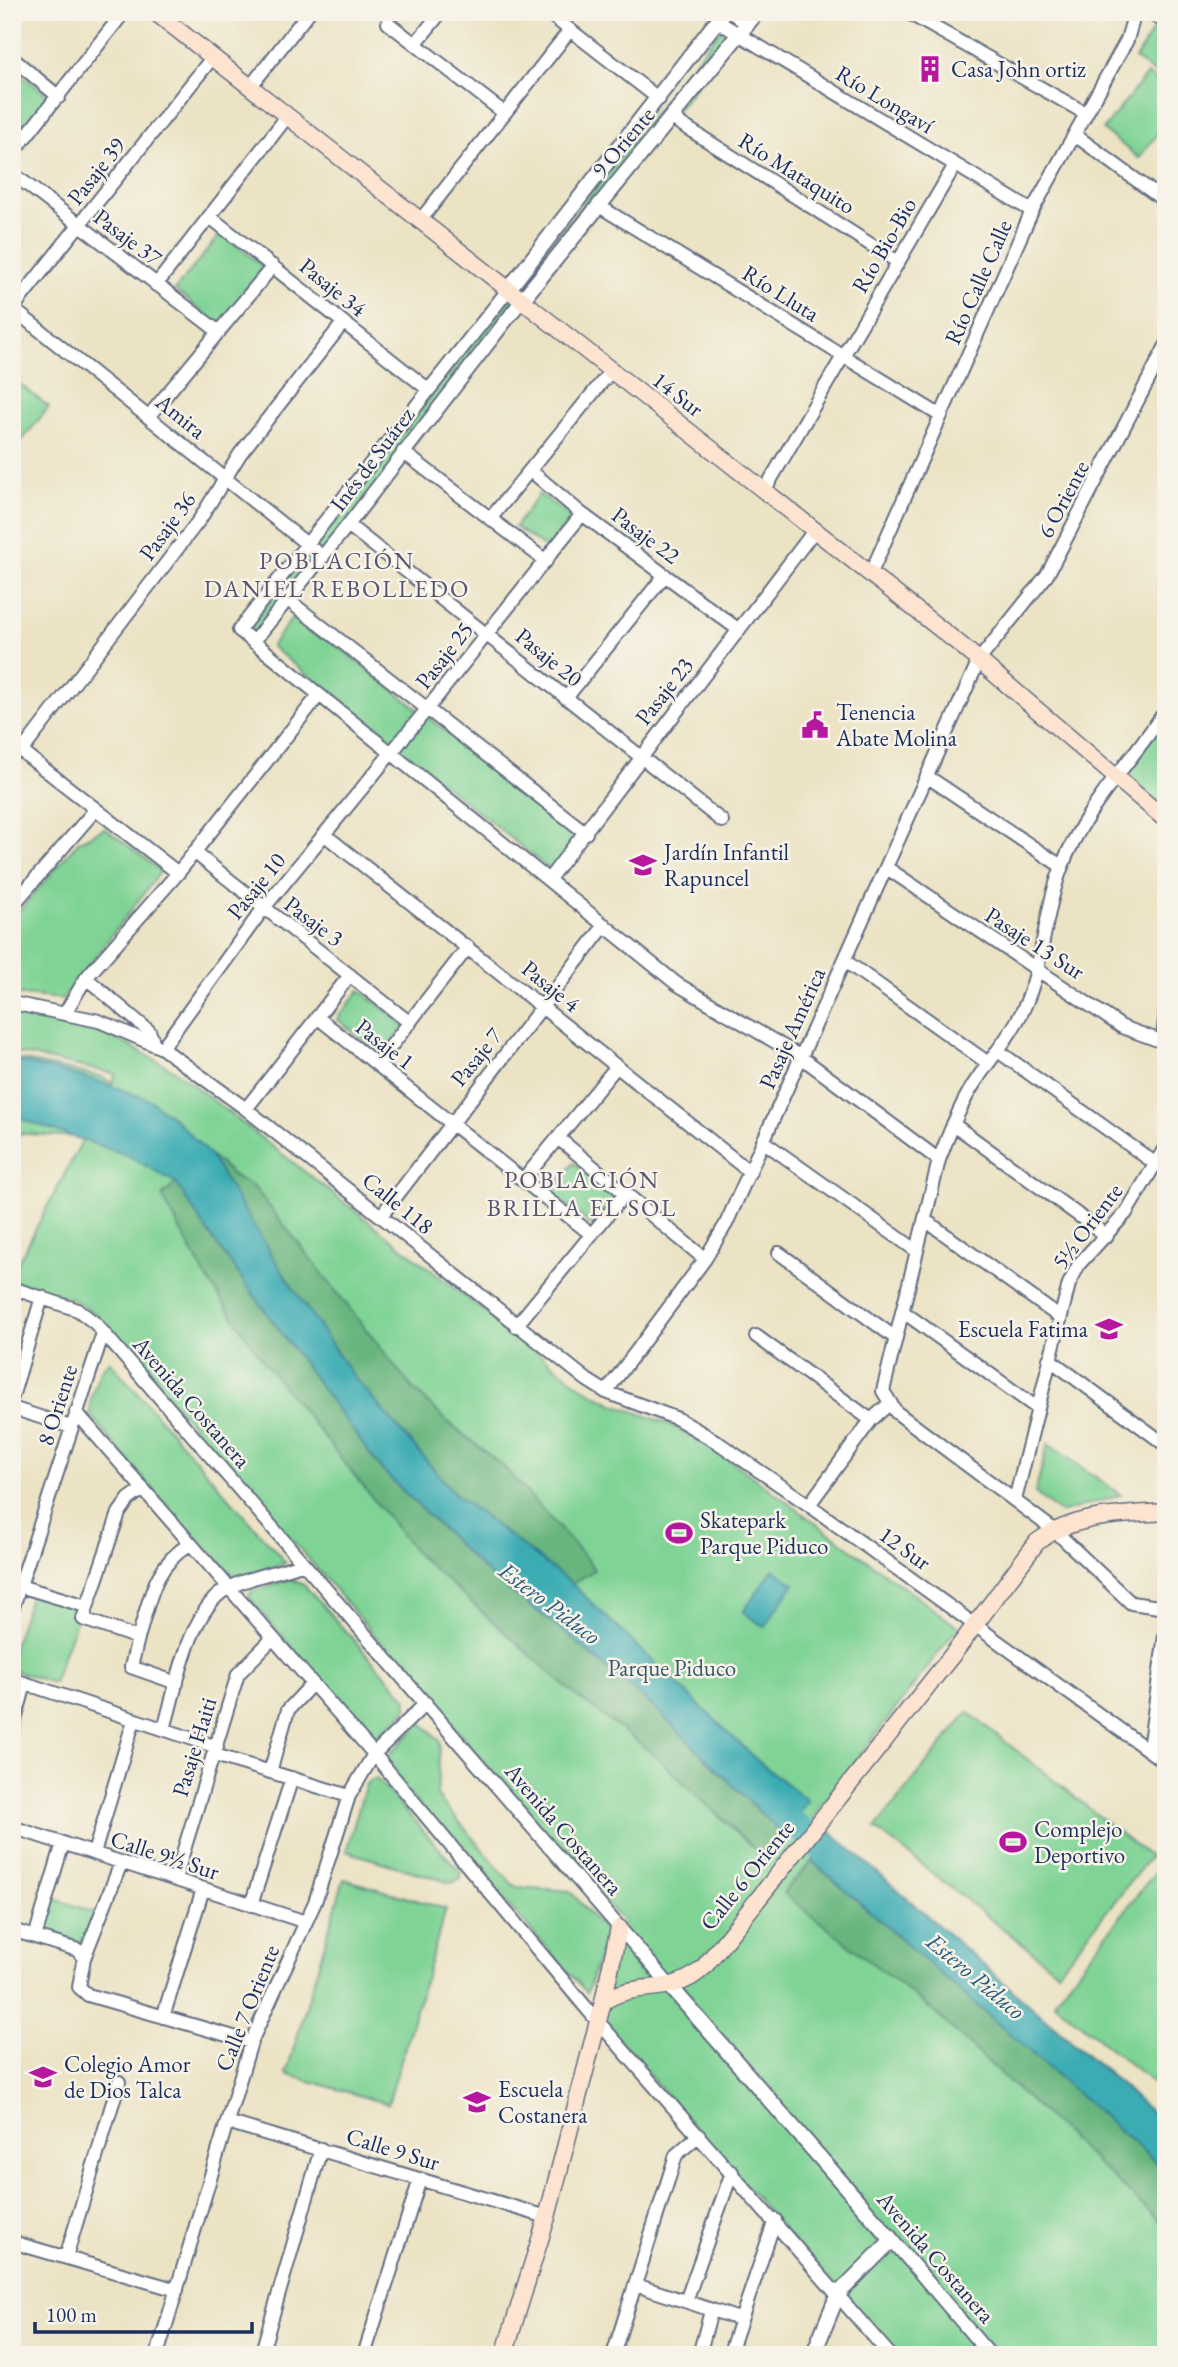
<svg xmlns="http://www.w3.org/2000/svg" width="1178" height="2367" font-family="'EB Garamond',serif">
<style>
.green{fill:#7fd395;stroke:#4d817a;stroke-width:2}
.forest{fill:#67b57e;stroke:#41726e;stroke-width:2}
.water{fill:#3bacb4;stroke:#2b6e89;stroke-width:2}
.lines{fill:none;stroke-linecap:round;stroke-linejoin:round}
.river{stroke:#3bacb4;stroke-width:26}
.minor-casing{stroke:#646e82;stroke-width:16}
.tertiary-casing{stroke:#646e82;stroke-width:18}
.secondary-casing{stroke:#646e82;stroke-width:19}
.minor{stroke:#fff;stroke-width:12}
.tertiary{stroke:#fff;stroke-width:14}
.secondary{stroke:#fde4d0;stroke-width:16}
.labels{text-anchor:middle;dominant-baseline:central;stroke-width:5;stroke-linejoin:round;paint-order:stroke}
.poi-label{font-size:23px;fill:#1b2f5e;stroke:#f7f3e8;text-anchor:start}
.street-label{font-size:23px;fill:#1b2f5e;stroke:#f7f3e8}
.park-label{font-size:23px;fill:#34586c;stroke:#f7f3e8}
.neighbourhood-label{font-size:24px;letter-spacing:2px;fill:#595470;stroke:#f7f3e8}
.water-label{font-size:24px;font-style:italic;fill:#265b7c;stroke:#f7f3e8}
</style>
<rect width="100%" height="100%" fill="#f7f3e8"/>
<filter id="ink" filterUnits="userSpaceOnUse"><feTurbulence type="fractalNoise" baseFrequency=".0143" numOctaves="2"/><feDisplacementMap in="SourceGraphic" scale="14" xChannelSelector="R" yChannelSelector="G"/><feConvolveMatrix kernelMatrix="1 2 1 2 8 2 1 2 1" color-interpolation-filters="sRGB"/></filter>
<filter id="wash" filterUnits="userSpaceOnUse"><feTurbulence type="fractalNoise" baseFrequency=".00686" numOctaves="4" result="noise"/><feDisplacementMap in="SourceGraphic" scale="28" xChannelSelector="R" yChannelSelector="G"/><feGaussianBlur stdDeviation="1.57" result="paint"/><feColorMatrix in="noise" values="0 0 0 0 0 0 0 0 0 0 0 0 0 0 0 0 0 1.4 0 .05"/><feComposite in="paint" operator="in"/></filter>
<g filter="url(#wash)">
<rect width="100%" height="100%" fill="#ece3c5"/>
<!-- green -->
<path class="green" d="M734,12H754L258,642L245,632Z
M1155,27L1166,34V81L1135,59Z
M12,67L56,102L12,155Z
M1147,74L1166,88V123L1139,158L1103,130Z
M221,233L268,270L221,327L175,290Z
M12,378L49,407L12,453Z
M539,494L572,517L549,550L515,527Z
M296,613L581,838L553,872L271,646Z
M1166,718V802L1161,809L1123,776Z
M105,828L161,871L63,999L12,994V919L79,841Z
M360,990L405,1026L382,1055L337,1019Z
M12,1011L106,1033L174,1070L583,1388L613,1404L669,1424L724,1456L958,1627L813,1817L1122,2085L1166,2129V2355H893L601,2020L622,1921L97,1315L72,1299L12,1281V1274L92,1122L12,1093V1058L102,1077L112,1083L116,1074L12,1052Z
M12,1116L76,1137L12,1133Z
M574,1163L619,1199L595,1228L550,1192Z
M110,1362L112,1364L286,1563L237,1578L222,1573L91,1416C87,1404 98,1367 110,1362Z
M1048,1444L1121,1495L1060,1513L1035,1493Z
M291,1579L304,1585L407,1699V1709L376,1739L370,1738L248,1597L252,1591Z
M31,1594L81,1608L53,1683L12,1670V1651Z
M968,1712L1150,1857L1058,1972L875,1828Z
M421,1722L440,1741L437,1796L512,1884L518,1887L570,1891L603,1929L605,1937L587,1993L381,1763Z
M376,1778L461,1873V1879L451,1883L346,1851L366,1784Z
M1166,1858V2094L1054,2002Z
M344,1879L446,1909L388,2104L286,2074Z
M52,1898L99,1914L89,1946L41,1930Z"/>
<!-- forest -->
<path class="forest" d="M209,1154L234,1176L254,1187L410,1385L443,1418L504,1467L585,1557L594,1570L572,1584L456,1495L352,1375L283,1273Z
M176,1183L210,1235L381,1469L489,1575L557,1626L657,1710L782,1834L784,1837L766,1860L652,1753L574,1694L417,1554L264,1362L204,1274L162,1196Z
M812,1861L1166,2171V2227L933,2011L783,1893Z"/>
<!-- water -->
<path class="water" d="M12,1060L95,1080L150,1100L175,1119L209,1154L283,1273L352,1375L456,1495L572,1584L758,1761L808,1801L782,1834L657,1710L557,1626L489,1575L381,1469L210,1235L176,1183L127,1155L12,1116Z
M773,1569L794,1584L764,1627L743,1612Z
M830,1831L1166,2125V2171L812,1861Z"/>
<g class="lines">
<!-- river -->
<path class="river" d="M767,1799L848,1871"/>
</g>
</g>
<g filter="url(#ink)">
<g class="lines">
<defs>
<path id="minor" d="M547,12L659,99
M731,12L748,25
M907,12L1085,113
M1147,12L1166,22
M717,21L1032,211
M388,23L503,112
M416,43L441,12
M12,58L59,97
M250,87L309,12
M673,119L898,262
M1075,135L1166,202
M12,154L124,12
M12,173L219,332
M599,206L941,416
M210,217L429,390
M419,222L570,30
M156,285L286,118
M508,290L239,630L677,984L801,1057L939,1160
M12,308L323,557
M12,309L212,58
M148,417L273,266
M403,452L546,561
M531,471L582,514L739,630
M764,491L955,165
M490,519L611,371
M348,525L722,821
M870,575L1032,211L1127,40L1135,12
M288,600L586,833
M253,642L348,525L522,300
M566,698L665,575
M1166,710C1131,762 1083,809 1061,869C1043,915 1044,968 1022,1012C1008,1041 985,1064 969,1092C957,1113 948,1136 939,1160L883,1391L896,1412L1054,1530L1131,1603L1166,1608
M12,744L178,873
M22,751L200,519L240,454L343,323
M928,777L1061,866
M325,835L750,1172
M194,852L410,1023
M887,868L1122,1027L1166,1043
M549,879L814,531
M12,906L96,809
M845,961L988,1063
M86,978L149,1031L154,1044
M12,1003L99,1021L162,1048L246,1109L587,1380L606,1392L678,1419L717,1442L809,1505L1166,1763
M65,1013L86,978L178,873L319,695
M317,1017L591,1234
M1163,1043L1166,1006
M162,1048L263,909L428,708L582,514
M998,1051L1156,1164
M378,1063L468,947
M246,1109L350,975
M953,1124L1107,1236
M558,1138L705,1259
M764,1142L917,1251
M524,1179L617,1066
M381,1216L605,925
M925,1220L1058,1316
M779,1253L894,1337
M12,1288L78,1310L95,1323L670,1986
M902,1311L1037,1408
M516,1326L624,1195
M756,1336L871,1420
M1049,1359L1166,1445
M606,1392L705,1259L726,1224L979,660L1047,575L1166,346
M12,1397L42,1297
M12,1408L71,1427
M76,1412L374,1754L588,2010L890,2355
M143,1489L129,1499L119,1513L83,1619L138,1638L131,1667L177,1683
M1015,1500L1069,1284L1079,1264L1126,1213L1166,1146
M809,1505L871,1420L889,1404
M13,1584L86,1606
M12,1610L103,1333
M138,1638C150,1600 153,1566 190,1544
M12,1679L217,1747
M164,1729C176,1689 189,1609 228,1588C250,1576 278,1573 301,1564
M12,1731L25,1684
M1149,1749L1166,1628
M215,1755L349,1796
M270,1772L288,1710L312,1684
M12,1827L306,1922
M94,1853L134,1720
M175,1879L238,1674L272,1639
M251,1905L292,1778
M12,1930L78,1950L84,1958L79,1987L88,1995L251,2042
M35,1937L63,1843
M84,1958L121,1863
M163,2017L203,1889
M227,2122L547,2217
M892,2240L990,2355
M12,2242L177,2290
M66,2257L119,2082
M636,2285L739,2319
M686,2301L732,2172
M157,2355L251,2042L315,1902L349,1796L374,1754L426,1703
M261,2355L321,2149
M364,2355L420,2179
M613,2355L676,2155L699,2135
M699,2355L711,2311
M729,2355L775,2220"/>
<path id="tertiary" d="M508,290L724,12
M522,300L757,12
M670,1986L892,2240L838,2294L813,2355"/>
<path id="secondary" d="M155,12L962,646L1166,820
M603,2002L619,1928
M504,2355L547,2217L603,2002C637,1978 671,1999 704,1967L957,1649L1037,1542C1074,1514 1121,1515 1166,1512"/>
</defs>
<!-- minor casing -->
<use href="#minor" class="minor-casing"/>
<!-- tertiary casing -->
<use href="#tertiary" class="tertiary-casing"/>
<!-- secondary casing -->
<use href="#secondary" class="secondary-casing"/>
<!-- minor -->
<use href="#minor" class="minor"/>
<!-- tertiary -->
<use href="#tertiary" class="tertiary"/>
<!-- secondary -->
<use href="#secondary" class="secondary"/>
</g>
</g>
<!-- icons -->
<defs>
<symbol id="building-bare" viewBox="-9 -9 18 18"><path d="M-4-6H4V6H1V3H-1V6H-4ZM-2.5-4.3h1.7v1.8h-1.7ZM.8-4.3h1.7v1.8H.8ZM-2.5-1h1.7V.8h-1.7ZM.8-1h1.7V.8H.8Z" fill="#b5179e" stroke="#f7f3e8" stroke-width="2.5" paint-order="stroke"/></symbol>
<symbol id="civic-bare" viewBox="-9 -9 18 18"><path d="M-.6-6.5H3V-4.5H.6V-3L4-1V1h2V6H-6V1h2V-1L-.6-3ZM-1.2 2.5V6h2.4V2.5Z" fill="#b5179e" stroke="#f7f3e8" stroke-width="2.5" paint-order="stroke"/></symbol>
<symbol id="school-bare" viewBox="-9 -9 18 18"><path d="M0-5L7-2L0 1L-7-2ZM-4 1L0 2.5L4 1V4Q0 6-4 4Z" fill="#b5179e" stroke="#f7f3e8" stroke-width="2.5" paint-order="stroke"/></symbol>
<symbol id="stadium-bare" viewBox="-9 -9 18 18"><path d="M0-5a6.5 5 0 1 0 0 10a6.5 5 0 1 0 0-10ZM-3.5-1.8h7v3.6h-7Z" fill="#b5179e" stroke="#f7f3e8" stroke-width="2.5" paint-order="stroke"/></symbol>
</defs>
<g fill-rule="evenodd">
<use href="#building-bare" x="911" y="50" width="38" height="38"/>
<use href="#civic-bare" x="796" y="706" width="38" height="38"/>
<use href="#school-bare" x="624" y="846" width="38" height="38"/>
<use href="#school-bare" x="1090" y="1310" width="38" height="38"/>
<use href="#stadium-bare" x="660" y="1514" width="38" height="38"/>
<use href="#stadium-bare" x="994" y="1823" width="38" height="38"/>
<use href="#school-bare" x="24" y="2058" width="38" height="38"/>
<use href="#school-bare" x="458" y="2083" width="38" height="38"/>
</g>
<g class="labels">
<!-- poi labels -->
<g class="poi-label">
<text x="951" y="69">Casa John ortiz</text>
<text x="836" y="712">Tenencia<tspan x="836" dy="26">Abate Molina</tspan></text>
<text x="664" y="852">Jardín Infantil<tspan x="664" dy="26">Rapuncel</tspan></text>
<text x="1088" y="1329" text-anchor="end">Escuela Fatima</text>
<text x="700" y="1520">Skatepark<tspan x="700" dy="26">Parque Piduco</tspan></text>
<text x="1034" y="1829">Complejo<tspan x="1034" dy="26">Deportivo</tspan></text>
<text x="64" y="2064">Colegio Amor<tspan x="64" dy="26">de Dios Talca</tspan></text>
<text x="498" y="2089">Escuela<tspan x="498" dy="26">Costanera</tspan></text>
</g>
<!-- street labels -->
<g class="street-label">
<text transform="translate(885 99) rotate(31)">Río Longaví</text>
<text transform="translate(623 142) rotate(-50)">9 Oriente</text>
<text transform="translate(96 171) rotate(-52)">Pasaje 39</text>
<text transform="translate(797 173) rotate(32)">Río Mataquito</text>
<text transform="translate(128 237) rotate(37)">Pasaje 37</text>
<text transform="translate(884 245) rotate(-60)">Río Bio-Bio</text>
<text transform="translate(978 282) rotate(-66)">Río Calle Calle</text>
<text transform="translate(333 287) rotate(39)">Pasaje 34</text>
<text transform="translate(781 293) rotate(32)">Río Lluta</text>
<text transform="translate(678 394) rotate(38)">14 Sur</text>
<text transform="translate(181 416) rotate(39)">Amira</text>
<text transform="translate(372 459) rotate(-53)">Inés de Suárez</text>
<text transform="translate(1063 499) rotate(-62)">6 Oriente</text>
<text transform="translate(167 526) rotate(-54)">Pasaje 36</text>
<text transform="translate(646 535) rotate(37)">Pasaje 22</text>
<text transform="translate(444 655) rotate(-52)">Pasaje 25</text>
<text transform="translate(549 657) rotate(39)">Pasaje 20</text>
<text transform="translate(664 691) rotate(-52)">Pasaje 23</text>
<text transform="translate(256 886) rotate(-51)">Pasaje 10</text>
<text transform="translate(314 921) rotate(37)">Pasaje 3</text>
<text transform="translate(1035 943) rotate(33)">Pasaje 13 Sur</text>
<text transform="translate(551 986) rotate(39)">Pasaje 4</text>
<text transform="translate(792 1028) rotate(-66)">Pasaje América</text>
<text transform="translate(385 1044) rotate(38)">Pasaje 1</text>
<text transform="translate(476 1057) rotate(-51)">Pasaje 7</text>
<text transform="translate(398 1203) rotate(39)">Calle 118</text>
<text transform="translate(1087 1226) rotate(-53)">5½ Oriente</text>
<text transform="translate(192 1402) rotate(49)">Avenida Costanera</text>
<text transform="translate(57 1405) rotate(-72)">8 Oriente</text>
<text transform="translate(905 1548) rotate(36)">12 Sur</text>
<text transform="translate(194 1747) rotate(-73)">Pasaje Haiti</text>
<text transform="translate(564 1829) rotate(49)">Avenida Costanera</text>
<text transform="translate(165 1855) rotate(18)">Calle 9½ Sur</text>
<text transform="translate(747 1875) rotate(-51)">Calle 6 Oriente</text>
<text transform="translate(247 2008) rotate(-68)">Calle 7 Oriente</text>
<text transform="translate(393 2149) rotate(17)">Calle 9 Sur</text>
<text transform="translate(936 2257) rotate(49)">Avenida Costanera</text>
</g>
<!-- park labels -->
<g class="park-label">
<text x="672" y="1668">Parque Piduco</text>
</g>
<!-- neighbourhood labels -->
<g class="neighbourhood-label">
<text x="337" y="560">POBLACIÓN<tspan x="337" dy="28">DANIEL REBOLLEDO</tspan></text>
<text x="582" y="1179">POBLACIÓN<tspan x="582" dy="28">BRILLA EL SOL</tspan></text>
</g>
<!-- water labels -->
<g class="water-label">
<text transform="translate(550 1603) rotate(37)">Estero Piduco</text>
<text transform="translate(976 1976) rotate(40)">Estero Piduco</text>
</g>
</g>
<!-- margin -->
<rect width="1178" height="2367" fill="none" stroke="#f7f3e8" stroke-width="42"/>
<!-- scale -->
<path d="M35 2322v10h217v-10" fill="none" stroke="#1b2f5e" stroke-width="3.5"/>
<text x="46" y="2322" font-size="21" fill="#1b2f5e" stroke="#f7f3e8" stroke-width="5" paint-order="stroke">100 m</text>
</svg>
